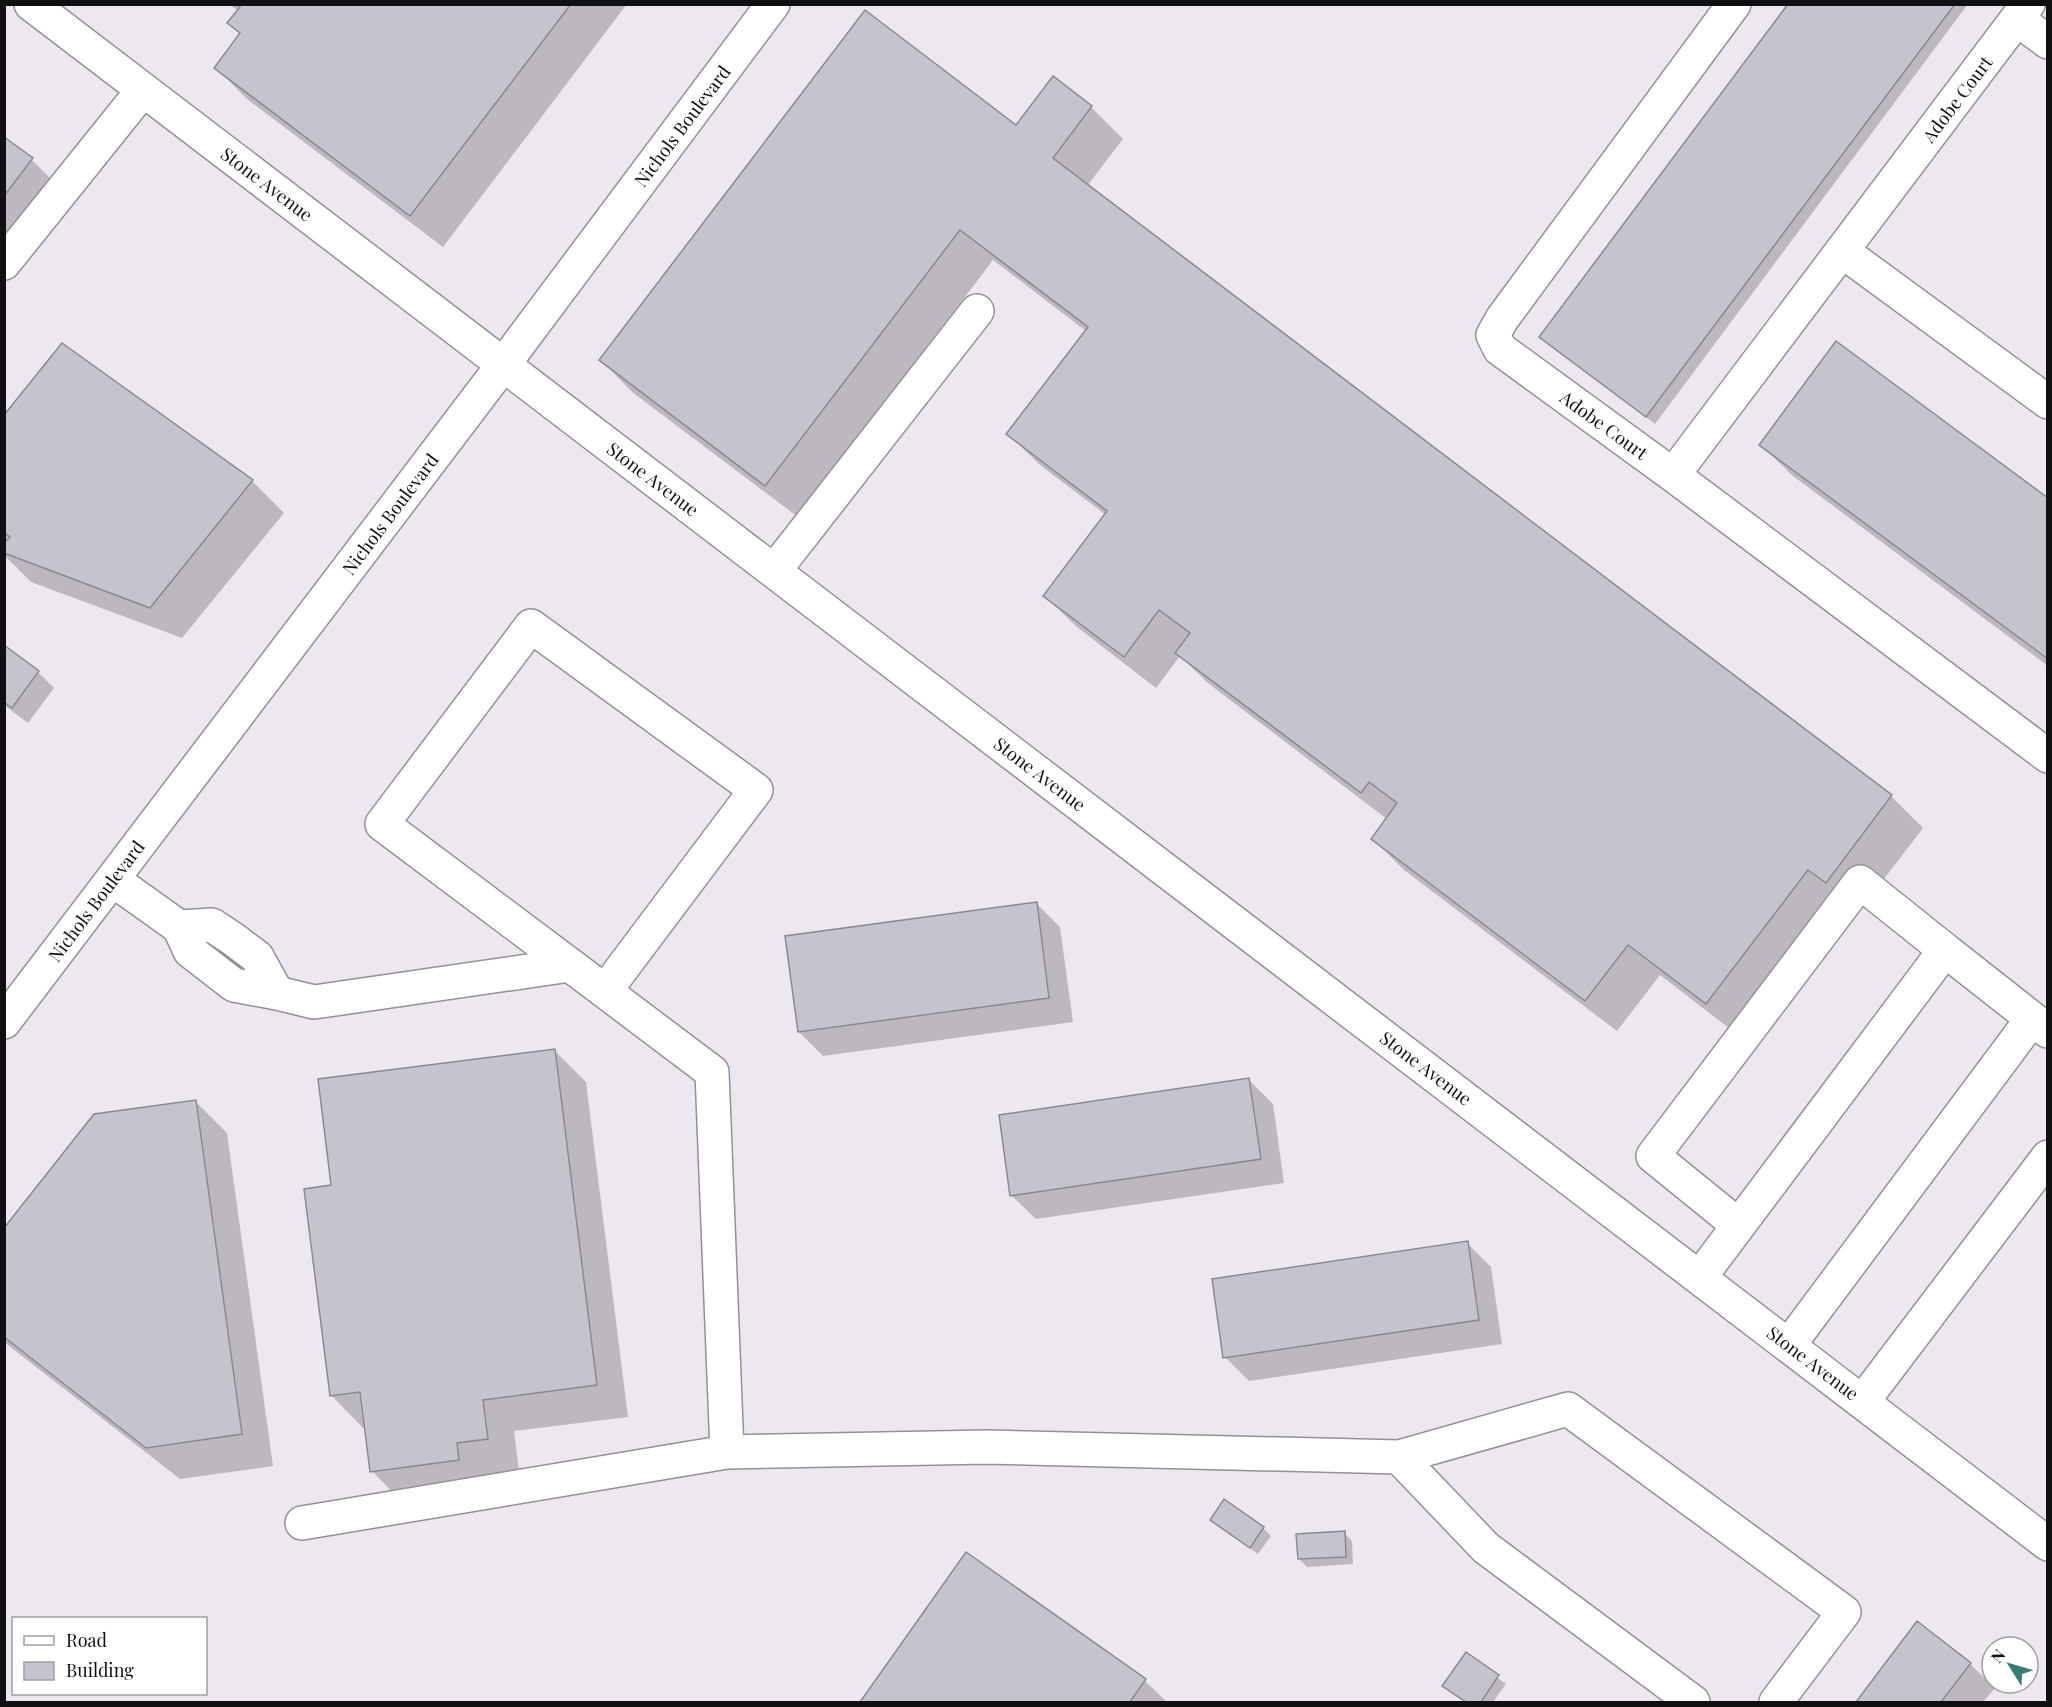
<svg xmlns="http://www.w3.org/2000/svg" width="2052" height="1707" font-family="'Playfair Display',serif">
<style>
.shadow{fill:#0003}
.building{fill:#c5c4cd;stroke:#8a8991;stroke-width:1.5}
.lines{fill:none;stroke-linecap:round;stroke-linejoin:round}
.minor-casing{stroke:#959097;stroke-width:36}
.minor{stroke:#fff;stroke-width:33}
.labels{text-anchor:middle;dominant-baseline:central;stroke-width:6;stroke-linejoin:round;paint-order:stroke}
.street-label{font-size:18px;fill:#110f11;stroke:#fff}
</style>
<rect width="100%" height="100%" fill="#ede7ef"/>
<!-- shadow -->
<path class="shadow" d="M229,4H627L443,247L247,99L216,68L241,35L229,23L238,11Z
M1790,4H1968L1655,424L1541,337Z
M1053,78L1091,107L1123,139L1087,186L1891,796L1923,828L1858,913L1841,900L1738,1035L1660,975L1617,1031L1404,870L1373,839L1387,819L1209,684L1180,656L1156,688L1077,627L1045,596L1106,515L1040,465L1008,434L1086,331L993,260L798,517L632,392L601,360L1016,127Z
M4,139L32,160L63,191L4,269Z
M62,345L252,481L284,513L182,638L31,582L4,555V545L8,541L4,539V418Z
M1761,445L2048,500V666L1793,476Z
M4,647L38,672L54,688L28,723L4,705Z
M1036,903L1060,927L1073,1022L823,1056L799,1032Z
M554,1050L586,1082L628,1417L514,1431L519,1471L488,1475L490,1491L403,1503L372,1471L366,1427L363,1428L332,1396L306,1190L332,1186Z
M1249,1080L1273,1104L1284,1183L1036,1219L1011,1195Z
M195,1101L227,1133L273,1466L180,1479L4,1342V1230Z
M1467,1243L1491,1267L1502,1344L1249,1381L1225,1357Z
M1224,1501L1263,1528L1271,1536L1258,1554L1219,1527L1212,1520Z
M1344,1533L1352,1541L1353,1564L1307,1567L1299,1559Z
M967,1554L1145,1681L1167,1702H862Z
M1917,1623L1970,1664L1995,1688L1983,1702H1858Z
M1467,1654L1506,1684L1493,1702H1464L1444,1686Z"/>
<!-- building -->
<path class="building" d="M237,4H571L410,216L214,68L240,33L227,23L240,7Z
M1788,4H1955L1646,417L1539,337Z
M865,10L1016,125L1053,76L1092,106L1053,158L1892,795L1826,883L1808,870L1706,1004L1628,945L1585,1001L1371,839L1397,803L1369,782L1361,793L1175,653L1190,633L1159,610L1124,657L1043,596L1107,511L1006,434L1088,327L960,230L765,486L599,360Z
M4,137L33,158L4,196Z
M1836,341L2048,498V659L1759,445Z
M62,343L253,480L150,608L4,553V543L10,537L4,532V415Z
M4,645L39,671L12,708L4,702Z
M1037,902L1049,998L798,1032L785,936Z
M555,1049L597,1385L483,1400L488,1439L457,1443L459,1460L370,1472L360,1392L330,1396L304,1189L331,1185L318,1079Z
M1249,1078L1261,1159L1010,1196L999,1115Z
M196,1100L242,1434L146,1448L4,1337V1228L94,1114Z
M1468,1241L1479,1320L1223,1358L1212,1279Z
M1224,1499L1264,1527L1250,1548L1210,1520Z
M1345,1531L1346,1557L1298,1559L1296,1534Z
M966,1552L1146,1679L1130,1702H860Z
M1917,1621L1971,1663L1941,1702H1856Z
M1466,1652L1499,1675L1481,1702H1466L1442,1686Z"/>
<g class="lines">
<defs>
<path id="minor" d="M31,4L2048,1544
M1734,4L1502,319L1493,335L1500,349L1673,475L2048,756
M2017,19L2048,42
M1842,251L2048,402
M4,263L143,90
M1673,475L2028,4
M774,571L977,311
M113,880L179,927L190,951L234,985L277,993L257,957L233,939L212,925L179,927
M570,965L382,824L531,626L756,790L605,991
M277,993L314,1002L570,965L712,1072L727,1452L987,1447L1399,1457L1568,1409L1844,1612L1776,1702
M4,1022L503,365L773,4
M1738,1225L1653,1156L1860,882L1945,950
M1700,1277L1945,950L2048,1031
M1789,1345L2032,1019
M1863,1401L2048,1157
M1399,1457L1486,1548L1693,1702
M302,1523L727,1452"/>
</defs>
<!-- minor casing -->
<use href="#minor" class="minor-casing"/>
<!-- minor -->
<use href="#minor" class="minor"/>
</g>
<g class="labels">
<!-- street labels -->
<g class="street-label">
<text transform="translate(1957 99) rotate(-53)">Adobe Court</text>
<text transform="translate(682 126) rotate(-53)">Nichols Boulevard</text>
<text transform="translate(267 184) rotate(37)">Stone Avenue</text>
<text transform="translate(1604 425) rotate(36)">Adobe Court</text>
<text transform="translate(653 479) rotate(37)">Stone Avenue</text>
<text transform="translate(390 514) rotate(-53)">Nichols Boulevard</text>
<text transform="translate(1040 774) rotate(37)">Stone Avenue</text>
<text transform="translate(96 901) rotate(-53)">Nichols Boulevard</text>
<text transform="translate(1426 1068) rotate(37)">Stone Avenue</text>
<text transform="translate(1813 1363) rotate(37)">Stone Avenue</text>
</g>
</g>
<!-- border -->
<rect width="2052" height="1707" fill="none" stroke="#110f11" stroke-width="12"/>
<!-- legend -->
<rect x="12" y="1617" width="195" height="78" fill="#ffffff" stroke="#a09fa0" stroke-width="1.5"/>
<rect x="24" y="1636" width="30" height="9" fill="#ffffff" stroke="#a09fa0" stroke-width="1.5"/>
<text x="66" y="1647" font-size="18" fill="#110f11">Road</text>
<rect x="24" y="1662" width="30" height="18" fill="#c5c4cd" stroke="#a09fa0" stroke-width="1.5"/>
<text x="66" y="1677" font-size="18" fill="#110f11">Building</text>
<!-- north arrow -->
<g transform="translate(2010 1665) rotate(307)"><circle r="28" fill="#ffffff" stroke="#a09fa0" stroke-width="1.5"/>
<path d="M0-4.5L10 22L0 15L-10 22Z" fill="#357d77"/>
<text y="-9" font-size="16" font-weight="bold" text-anchor="middle" fill="#110f11">N</text>
</g>
</svg>
